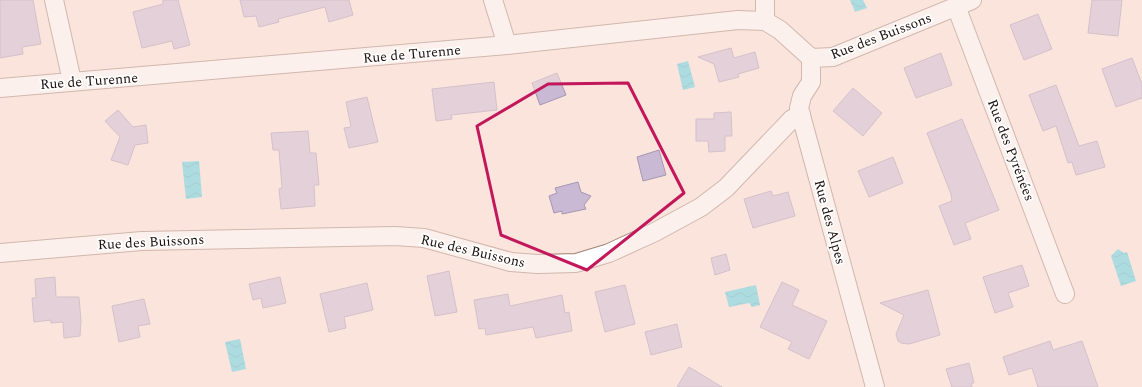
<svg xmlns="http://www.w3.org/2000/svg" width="1142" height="387" font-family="Spectral,serif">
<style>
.water{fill:url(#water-waves)}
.building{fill:#cab9d5;stroke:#a796b2}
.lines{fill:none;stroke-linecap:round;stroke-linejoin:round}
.minor-casing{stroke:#a18174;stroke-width:20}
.minor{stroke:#fff;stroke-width:18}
.marked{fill:none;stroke:#c2185b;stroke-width:3;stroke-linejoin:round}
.labels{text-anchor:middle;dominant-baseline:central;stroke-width:3.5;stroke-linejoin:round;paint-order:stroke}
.street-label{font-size:14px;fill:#1b0f0b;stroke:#fff}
</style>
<defs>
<pattern id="water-waves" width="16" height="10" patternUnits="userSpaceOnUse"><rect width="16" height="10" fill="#4ed1e5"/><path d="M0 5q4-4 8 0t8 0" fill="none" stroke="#44b2c3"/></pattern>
</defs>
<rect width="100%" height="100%" fill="#fae4dc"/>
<!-- water -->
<path class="water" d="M850,0H863L867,8L855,12Z
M688,61L695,87L683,90L677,64Z
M199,161L202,197L186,199L182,162Z
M1118,249L1124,253L1127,252L1136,281L1121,286L1111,256Z
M756,285L760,305L752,307L749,303L729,307L725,292Z
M240,339L246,369L232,372L225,342Z"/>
<!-- building -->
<path class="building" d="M0,0H33L41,44L22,47L23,54L0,58Z
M163,0H178L190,45L174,49L172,41L142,48L133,12L163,4Z
M240,0H349L353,15L329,22L325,7L278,19L279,22L259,27L256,16L244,17Z
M1092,0H1122L1118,36L1088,33Z
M1038,14L1052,49L1024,60L1010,25Z
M731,48L734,58L755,52L759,68L738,74L739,77L719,82L714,64L698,57Z
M941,53L952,85L916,98L904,68Z
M1132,58L1142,84V98L1116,107L1102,69Z
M557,73L566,95L540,105L532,83Z
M494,82L497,110L451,115L452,119L436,121L432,89Z
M1056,85L1079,146L1097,141L1105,167L1076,175L1072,162L1068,163L1056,126L1043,131L1029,95Z
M853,88L882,113L863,136L833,111Z
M367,97L378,142L349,148L344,128L351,127L346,102Z
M118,110L133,127L146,125L148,143L135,145L128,165L111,160L120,137L105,121Z
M731,112L732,136H725V151L709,152L708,141H696V119H714V113Z
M962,119L999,210L965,223L971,239L954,245L939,206L952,201L951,194L927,133Z
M308,131L310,153H316L319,185H314L315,206L281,209L279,189L282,188L279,150H273L271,133Z
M659,150L666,175L643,181L637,157Z
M893,157L903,183L869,197L858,171Z
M578,182L581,192L591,196L584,205L586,209L562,214V211L554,213L549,196L557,193L555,188Z
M771,191L773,196L788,192L795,216L753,228L744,199Z
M726,254L730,270L715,275L711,258Z
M1022,265L1029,286L1008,293L1013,307L995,313L983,277Z
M449,271L457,312L435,316L427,276Z
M55,277L56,297H79L81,321L80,336L64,338L63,322L51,323V320L34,322L32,298H36L35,279Z
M280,277L286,303L263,308L261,298L253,300L249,284Z
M782,282L799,290L792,305L827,321L809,359L788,349L792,342L760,327Z
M367,283L373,310L344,317L346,328L329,332L320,294Z
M625,285L635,324L605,332L595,292Z
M928,290L940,335L909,344L901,343L898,341L896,334L904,315L880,303Z
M508,294L510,306L562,295L565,313L569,312L572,331L536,338L533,327L486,335L485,328L479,329L474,300Z
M144,299L150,324L138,326L140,337L119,342L112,306Z
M677,324L682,347L651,355L645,332Z
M1050,341L1053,350L1082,341L1098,387H1038L1032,368L1009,375L1003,357Z
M969,363L974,383H971L972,387H952L946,369Z
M689,367L722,387H677Z"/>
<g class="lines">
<defs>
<path id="minor" d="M54,0L72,81
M493,0L507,45
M765,0V21
M956,6L1065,294
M811,58V82L802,96L799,108L875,387
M811,58L833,57L972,0
M0,88L507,45L738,20L765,21L780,30L811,58
M0,253L142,241L395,236L424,238L511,262L537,264L576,263L609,253L655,232L701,207L726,188L792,119L801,114"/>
</defs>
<!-- minor casing -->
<use href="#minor" class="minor-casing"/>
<!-- minor -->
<use href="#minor" class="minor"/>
</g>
<!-- marked area -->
<path d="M0 0H1142V387H0ZM628,83L684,193L587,270L501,235L477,126L548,84Z" fill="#fae4dc" fill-opacity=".55" fill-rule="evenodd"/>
<path class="marked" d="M628,83L684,193L587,270L501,235L477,126L548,84Z"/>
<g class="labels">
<!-- street labels -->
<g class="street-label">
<text transform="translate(881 36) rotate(-21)">Rue des Buissons</text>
<text transform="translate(412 54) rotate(-5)">Rue de Turenne</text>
<text transform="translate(89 81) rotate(-4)">Rue de Turenne</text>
<text transform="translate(1011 150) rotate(69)">Rue des Pyrénées</text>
<text transform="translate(830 222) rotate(75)">Rue des Alpes</text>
<text transform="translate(151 242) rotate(-3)">Rue des Buissons</text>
<text transform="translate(473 251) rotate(13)">Rue des Buissons</text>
</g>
</g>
</svg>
